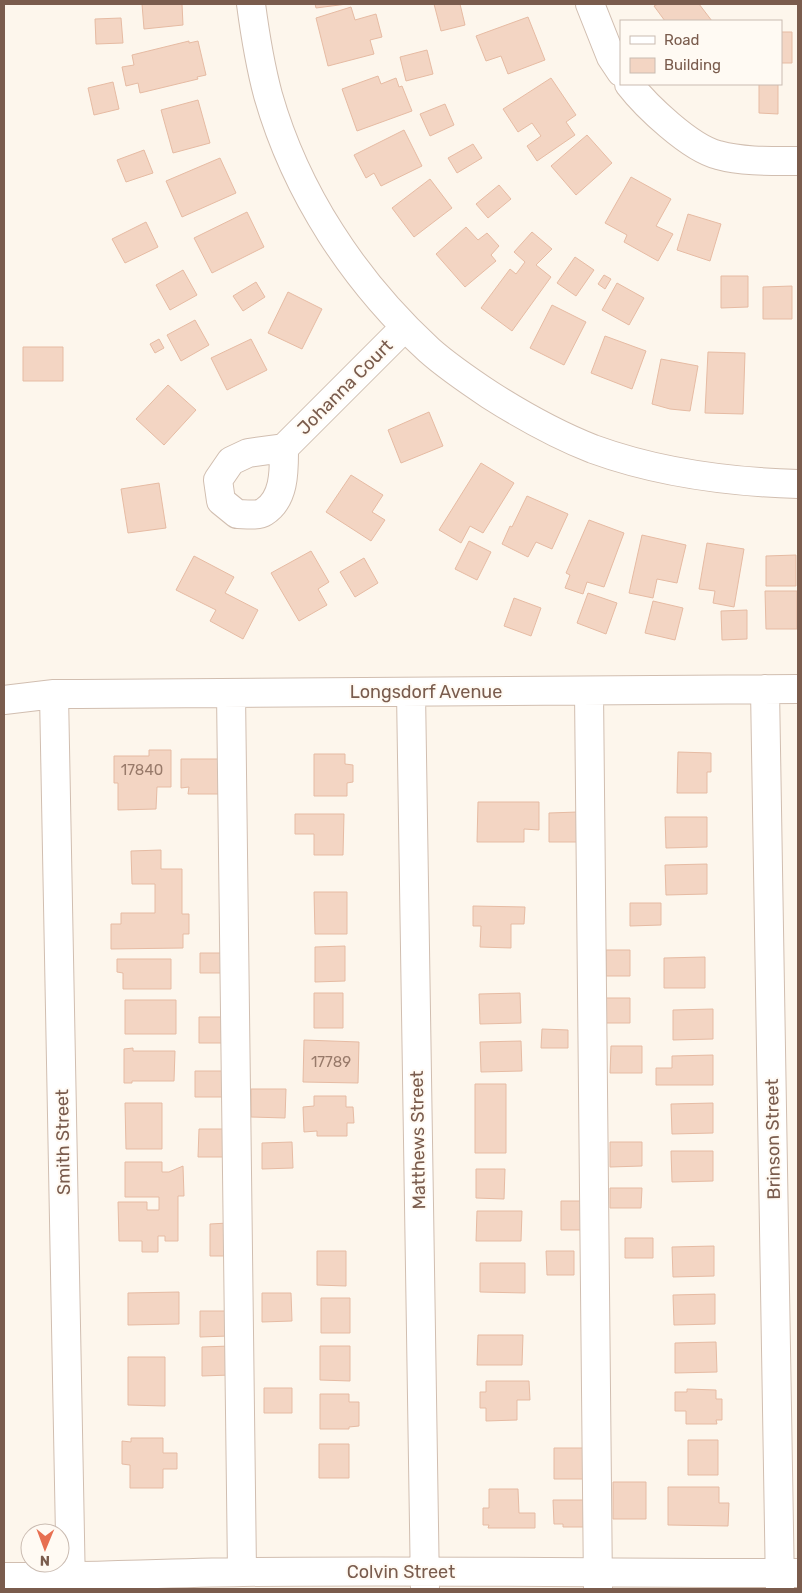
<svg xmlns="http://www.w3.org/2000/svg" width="802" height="1593" font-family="Rubik,sans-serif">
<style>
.building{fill:#f3d5c3;stroke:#e6bba3}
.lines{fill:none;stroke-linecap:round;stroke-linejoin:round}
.minor-casing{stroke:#d1beb0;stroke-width:30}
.minor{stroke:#fff;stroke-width:28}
.labels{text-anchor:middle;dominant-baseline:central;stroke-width:4;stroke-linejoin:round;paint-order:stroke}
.number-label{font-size:15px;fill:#987a6a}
.street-label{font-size:18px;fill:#7a5c4d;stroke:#fffaf3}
</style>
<rect width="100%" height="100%" fill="#fdf6ec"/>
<!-- building -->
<path class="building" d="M142,4H182L183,25L144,29Z
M315,4H347L316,8Z
M434,4H460L465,25L441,31Z
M658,4H699L712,21H665L654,6Z
M351,7L355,20L376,14L382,37L370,40L374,54L328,66L316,18Z
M528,17L545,60L508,74L501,56L486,61L476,36Z
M121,18L123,43L96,44L95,19Z
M781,32H792V63H781Z
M189,41V43L198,41L206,75L197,77L198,79L140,93L138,83L126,86L122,67L134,65L132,55Z
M427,50L433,74L406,81L400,57Z
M378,76L381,84L396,78L399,87L402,86L412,111L357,131L342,89Z
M551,78L576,115L566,122L575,135L537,161L527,146L541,136L532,123L518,132L503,109Z
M113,82L119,109L94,115L88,88Z
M759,84H778V114L759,113Z
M198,100L210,143L173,153L161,110Z
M445,104L454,125L430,136L420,114Z
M404,130L422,166L381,186L374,173L366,178L354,155Z
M587,135L612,163L576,195L551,166Z
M473,144L482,158L457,173L448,158Z
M144,150L153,173L126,182L117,160Z
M220,158L236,193L182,217L166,181Z
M631,177L671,199L656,226L673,234L658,261L624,242L627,235L605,223Z
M430,179L452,208L414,237L392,208Z
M499,185L511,199L488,218L476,204Z
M247,212L264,247L212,273L194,238Z
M688,214L721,224L710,261L677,250Z
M146,222L158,247L125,263L112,239Z
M466,227L478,240L487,233L499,246L491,255L496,261L465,287L436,254Z
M532,232L552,249L536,265L551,277L512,331L481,308L510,269L516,274L525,262L514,252Z
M575,257L594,270L576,296L557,283Z
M183,270L197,295L170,310L156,285Z
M604,275L611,279L605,289L598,284Z
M721,276H748V307L721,308Z
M256,282L265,297L243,311L233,296Z
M617,283L644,298L629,325L602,310Z
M792,286V319H763V287Z
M288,292L322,309L302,349L268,333Z
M552,305L586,322L564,365L530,348Z
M195,320L209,345L181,361L167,335Z
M605,336L646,351L632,389L591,373Z
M159,339L164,348L155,353L150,344Z
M251,339L267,370L227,390L211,358Z
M23,347H63V381H23Z
M708,352L745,353L743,414L705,413Z
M661,359L698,366L690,411L670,409L652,404Z
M168,385L196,410L164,445L136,419Z
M429,412L443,446L401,463L388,430Z
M481,463L514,483L483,533L470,526L461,543L439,530Z
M351,475L383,495L372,512L385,520L371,541L326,512Z
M159,483L166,528L128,533L121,489Z
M527,496L568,514L552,549L536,542L528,557L502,544L510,526L512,527Z
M589,520L624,533L604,587L587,582L583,594L565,588L570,575L566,573Z
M642,535L686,545L677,583L657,579L653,598L629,593Z
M469,541L491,552L477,580L455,569Z
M707,543L744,549L734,607L713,603L715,591L699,589Z
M311,551L329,582L318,589L327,605L299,621L271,573Z
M796,555V586H766V556Z
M194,556L234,577L225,593L258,610L243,639L210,621L216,610L176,590Z
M364,558L378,583L355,597L340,572Z
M765,591H797V629H766Z
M588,593L617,603L606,634L577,623Z
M514,598L541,608L531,636L504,626Z
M653,601L683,608L675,640L645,633Z
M747,610V639L722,640L721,611Z
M149,750H171V787H157L156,809L118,810V783H114V756H149Z
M678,752L711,753V772H707V793H677Z
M314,754H345V764L353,765V782L347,783V796H314Z
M181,759H220V794H188L189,787L181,788Z
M478,802H539V830L524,829V842H477Z
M578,812V842H549V813Z
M295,814H344L343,855H314V834H295Z
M665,817H707V847L666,848Z
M161,850V869H182V914H189V934H183V948L111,949V924H121V913H155V884H132L131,851Z
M707,864V894L666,895L665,865Z
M314,892H347V934H315Z
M630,903H661V925L630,926Z
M473,906L525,907L524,924H511V948L480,947L481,926H473Z
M345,946V981L315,982V947Z
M606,950H630V976H606Z
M200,953H224L225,973H200Z
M705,957V988H664V958Z
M117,959H171V989H123V973L117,972Z
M314,993H343V1028H314Z
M520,993L521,1023L480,1024L479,994Z
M606,998H630V1023H606Z
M125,1000H176V1034H125Z
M713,1009V1039L673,1040V1010Z
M199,1017H223L224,1043H199Z
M542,1029L568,1030V1048H541Z
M304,1040L359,1042L358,1083L303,1082Z
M521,1041L522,1071L481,1072L480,1042Z
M611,1046H642V1073H610Z
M133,1048V1051H175L174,1081H132V1083H124V1049Z
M713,1055V1085H656V1068H672V1056Z
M195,1071H225V1097H195Z
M475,1084H506V1153H475Z
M251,1089H286L285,1118L251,1117Z
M314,1096H346V1107H353L354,1123H347V1136H317V1131L304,1132L303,1107L314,1106Z
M125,1103H162V1149H126Z
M713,1103V1133L672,1134L671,1104Z
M199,1129H233V1157H198Z
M292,1142L293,1168L262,1169V1143Z
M610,1142H642V1166L610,1167Z
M671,1151H713V1181L672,1182Z
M125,1162H162V1172H169L183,1166L184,1196H178V1241H165V1236H158V1252H142V1241H119L118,1202H147V1210H159V1197H125Z
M476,1169H505L504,1199L476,1198Z
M610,1188H642L641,1208H610Z
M561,1201H585V1230H561Z
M477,1211H522L521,1241H476Z
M228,1223V1256H210V1224Z
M625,1238H653V1258H625Z
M714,1246V1276L673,1277L672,1247Z
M317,1251H346V1286L317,1285Z
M546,1251H574V1275H547Z
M480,1263H525V1293L480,1292Z
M179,1292V1324L128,1325V1293Z
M262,1293H291L292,1321L262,1322Z
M715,1294V1324L674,1325L673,1295Z
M321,1298H350V1333H321Z
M200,1311H228V1336L200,1337Z
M478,1335H523L522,1365H477Z
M716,1342L717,1372L675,1373V1343Z
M230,1346V1375L202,1376V1347Z
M320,1346H350V1381L320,1380Z
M128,1357H165V1406L128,1405Z
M486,1381H529L530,1400H517V1420L486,1421V1408H480V1392H486Z
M264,1388H292V1413H264Z
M687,1389L716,1390V1399H722V1420H716L717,1424H686V1411H675V1392H687Z
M320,1394H349V1402H359V1426L349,1427V1429H320Z
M131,1438H163V1453H177V1469H163V1488H130V1465L122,1464V1441L131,1442Z
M688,1440H718V1475H688Z
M319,1444H349V1478H319Z
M554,1448H586V1479H554Z
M613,1482H646V1519H613Z
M668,1487H719V1503H729L728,1526L668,1525Z
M489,1489H518L519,1513H535V1528H488L489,1525H483V1508H489Z
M553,1500H588L589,1527H563V1524H554Z"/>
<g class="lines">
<defs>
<path id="minor" d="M251,4C255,34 260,65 268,95C296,193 354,281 429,350C448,367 469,381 490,395C523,416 557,435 593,449C659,473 729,482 798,484
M590,4L611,57L621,72
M629,84C646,106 690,148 718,155C743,162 773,161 798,161
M284,448C284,470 285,499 264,512C258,516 244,514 237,514L221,501L218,480L231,461L248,453L284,448L405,327
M765,689L780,1589
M589,691L598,1589
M411,692L425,1589
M231,693L242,1572
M54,694L71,1589
M4,700L54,694H79L798,689
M4,1577C84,1577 163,1573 243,1572C428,1570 612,1573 797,1573"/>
</defs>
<!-- minor casing -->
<use href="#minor" class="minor-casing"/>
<!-- minor -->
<use href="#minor" class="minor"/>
</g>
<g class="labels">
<!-- number labels -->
<g class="number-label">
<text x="142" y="770">17840</text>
<text x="331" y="1062">17789</text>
</g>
<!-- street labels -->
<g class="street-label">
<text transform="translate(345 387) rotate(-45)">Johanna Court</text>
<text x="426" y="692">Longsdorf Avenue</text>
<text transform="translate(773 1139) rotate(-91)">Brinson Street</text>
<text transform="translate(418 1140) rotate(-91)">Matthews Street</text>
<text transform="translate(63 1142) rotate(-91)">Smith Street</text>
<text x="401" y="1572">Colvin Street</text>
</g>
</g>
<!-- border -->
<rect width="802" height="1593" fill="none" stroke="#7a5c4d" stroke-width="10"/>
<!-- legend -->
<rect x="620" y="20" width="162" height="65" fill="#fffaf3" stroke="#cabbb1"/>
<rect x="630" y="36" width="25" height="8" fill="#ffffff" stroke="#cabbb1"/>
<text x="664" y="45" font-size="15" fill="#7a5c4d">Road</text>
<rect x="630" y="58" width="25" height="15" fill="#f3d5c3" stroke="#cabbb1"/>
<text x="664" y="70" font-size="15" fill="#7a5c4d">Building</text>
<!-- north arrow -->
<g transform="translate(45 1548) rotate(181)"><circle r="24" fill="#fffaf3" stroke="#cabbb1"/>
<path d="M0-4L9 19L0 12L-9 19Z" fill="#e76f51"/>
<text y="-8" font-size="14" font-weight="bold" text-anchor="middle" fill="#7a5c4d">N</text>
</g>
</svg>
